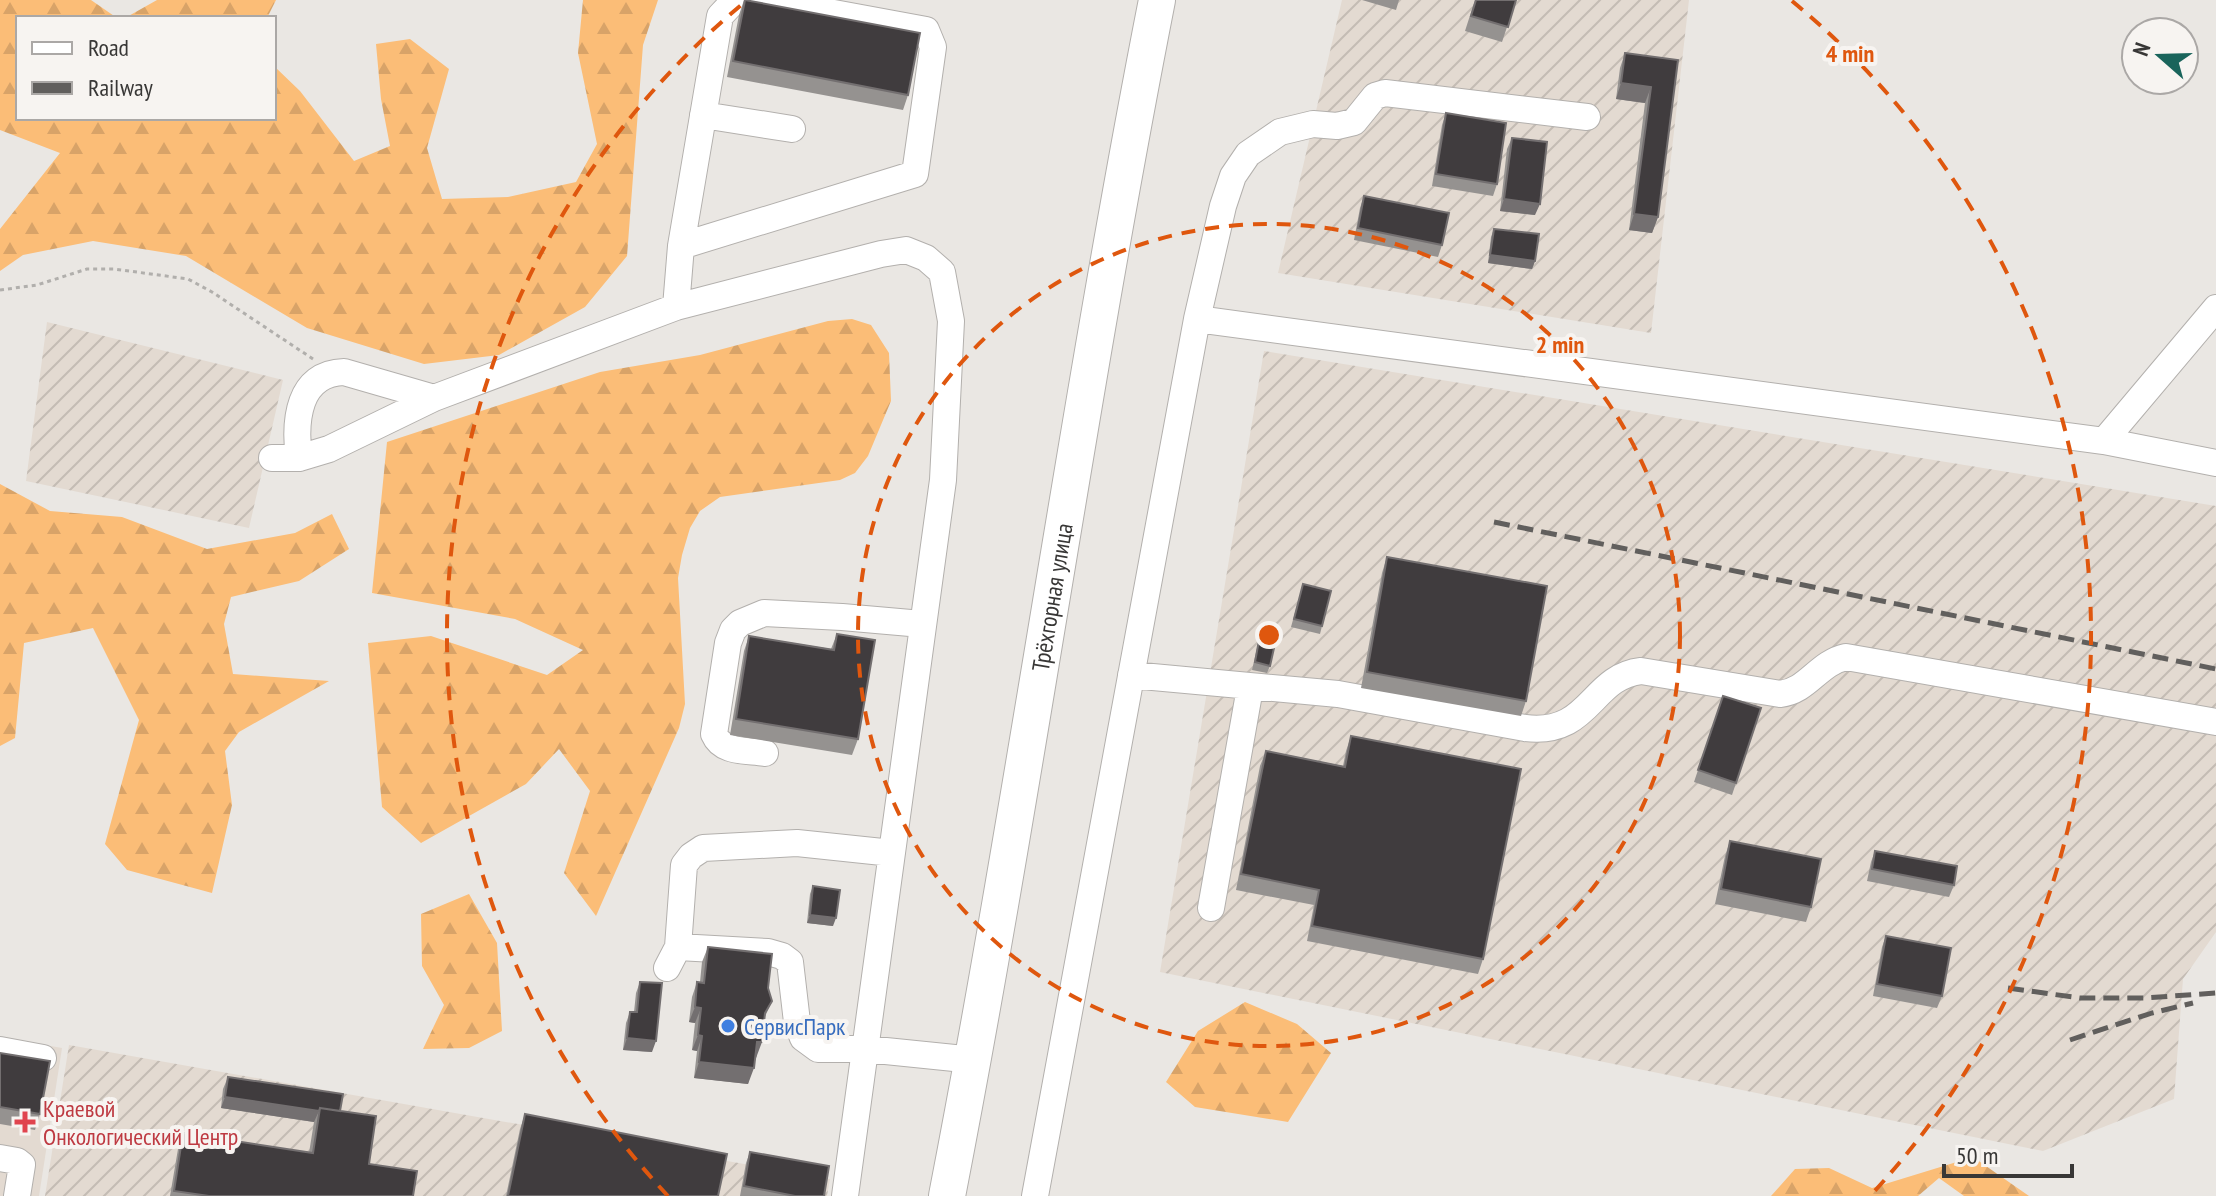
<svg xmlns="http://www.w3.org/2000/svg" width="2216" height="1196" font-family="'PT Sans Narrow',sans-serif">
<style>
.built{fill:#e3dad1}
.industrial{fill:url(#industrial-furrows)}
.forest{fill:url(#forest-firs)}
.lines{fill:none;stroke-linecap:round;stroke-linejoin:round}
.minor-casing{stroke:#b3b0ad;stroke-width:28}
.highway-casing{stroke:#b3b0ad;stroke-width:38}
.path{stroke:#b1afac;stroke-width:3;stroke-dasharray:4 4;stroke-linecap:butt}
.minor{stroke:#fff;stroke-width:26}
.highway{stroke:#fff;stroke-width:36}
.rail{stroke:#615f5d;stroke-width:5;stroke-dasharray:16 8;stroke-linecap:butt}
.wall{fill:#959290}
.shaded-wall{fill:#736f70}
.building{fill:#403c3e;stroke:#736f70;stroke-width:2}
.ring{fill:none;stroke:#df570e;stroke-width:4;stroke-dasharray:14 10}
.shop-dot{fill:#3f7fe0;stroke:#f7f4f1;stroke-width:3}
.health-dot{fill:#e0444e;stroke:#f7f4f1;stroke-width:3}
.labels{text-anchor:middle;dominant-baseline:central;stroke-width:8;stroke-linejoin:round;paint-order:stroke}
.street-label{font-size:24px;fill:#383736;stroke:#f7f4f1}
.shop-label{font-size:24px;fill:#366cbe;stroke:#f7f4f1;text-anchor:start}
.health-label{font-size:24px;fill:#be3a42;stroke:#f7f4f1;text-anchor:start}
.centre{fill:#df570e;stroke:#f7f4f1;stroke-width:4}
.ring-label{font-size:24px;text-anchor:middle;font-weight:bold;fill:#df570e;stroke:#f7f4f1;stroke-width:8;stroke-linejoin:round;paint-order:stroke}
</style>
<defs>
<pattern id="industrial-furrows" width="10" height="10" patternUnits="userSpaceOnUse" patternTransform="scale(2)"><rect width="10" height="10" fill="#e3dad1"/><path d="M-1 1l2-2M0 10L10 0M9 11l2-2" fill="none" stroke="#c4bcb4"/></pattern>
<pattern id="forest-firs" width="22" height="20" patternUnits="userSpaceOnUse" patternTransform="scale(2)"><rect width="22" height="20" fill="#fbbd77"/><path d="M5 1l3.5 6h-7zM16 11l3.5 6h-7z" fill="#d8a368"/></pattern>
</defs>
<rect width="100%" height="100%" fill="#eae7e3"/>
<!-- built -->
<path class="built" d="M0,1037L62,1048L39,1196H0Z"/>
<!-- industrial -->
<path class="industrial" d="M1342,0H1689L1651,333L1278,273Z
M47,322L283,380L249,528L26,481Z
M1264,351L2216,506V932L2183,979L2174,1099L2043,1151L1160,972Z
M69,1045L830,1179L827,1196H45Z"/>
<!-- forest -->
<path class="forest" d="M0,0H91L117,18H18V118H274V66L300,91L354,161L390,146L381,99L376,44L410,39L449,69L427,148L442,199L508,197L576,182L597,144L578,53L583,0H658L643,45L627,256L585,307L499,355L424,364L307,328L186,256L93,241L23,255L0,271V229L60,153L0,130Z
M157,0H276L267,18H125Z
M852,319L871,325L889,353L891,401L868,456L855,473L840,480L720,497L700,511L690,528L682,555L678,578L685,704L679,728L596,916L564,873L590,791L559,749L526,784L421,843L382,807L368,643L431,636L547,675L583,650L515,619L372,593L387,442L600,372L700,355L828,321Z
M0,484L50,511L122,517L207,549L295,533L332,514L349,549L299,581L231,597L224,624L233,674L329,681L239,732L225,751L232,805L212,893L127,870L105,844L139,720L93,628L24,643L15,738L0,746Z
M469,894L497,943L502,1031L469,1048L423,1049L444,1005L422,966L421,914Z
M1245,1002L1297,1024L1331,1053L1288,1122L1195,1107L1166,1082L1198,1031Z
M1973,1157L2029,1196H1964L1939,1178L1918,1196H1771L1795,1169L1829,1168L1872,1188Z"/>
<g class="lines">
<defs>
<path id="minor" d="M703,115L792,129
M681,246L915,174L933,47L926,30L763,0
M676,307L681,246L720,16L735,0
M1197,319L2104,441L2216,308
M2104,441L2216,463
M272,458H299L329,449L434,398L676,307L881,254L906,250L926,258L942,272L951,321L943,480L845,1196
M299,458C294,421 298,373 344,372L434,398
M1131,675L1338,694L1525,728C1591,736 1590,677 1641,671L1780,694C1808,691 1818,663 1846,657L2216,722
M765,753C746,750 722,753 714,734L728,643L733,630L740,623L764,613L842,617L922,624
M1211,908L1250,688
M678,947L684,865L691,856L703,848L797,843L892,853
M667,968L678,947L768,952L782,956L790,962L797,1022L803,1038L818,1049H866L974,1060
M0,1050L43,1058
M0,1158L17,1161L22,1165L17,1196
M1035,1196L1197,319L1223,206L1233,176L1248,154L1280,132L1313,124L1337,126L1354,122L1375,96L1385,93L1587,117"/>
<g id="highway">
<path id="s1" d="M947,1196C1024,799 1079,397 1157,0"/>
</g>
</defs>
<!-- minor casing -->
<use href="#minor" class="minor-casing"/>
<!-- highway casing -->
<use href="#highway" class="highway-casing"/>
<!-- path -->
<path class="path" d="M0,290L37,285L87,269H114L188,279L212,292L313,359"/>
<!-- minor -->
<use href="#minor" class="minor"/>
<!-- highway -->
<use href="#highway" class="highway"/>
<!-- rail -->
<path class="rail" d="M1494,522L2216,669
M2008,988L2080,998H2144L2216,993
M2070,1040L2152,1013L2193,1003"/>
</g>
<!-- wall -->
<path class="wall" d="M744,0L908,95L903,110L727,77L739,15Z
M1362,0H1399L1396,10Z
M1475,0H1516L1502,42L1465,31Z
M1625,53L1678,60L1658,217L1652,233L1629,230L1645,103L1616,99L1620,68Z
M1446,113L1497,184L1493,196L1432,186L1442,125Z
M1512,138L1535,215L1500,211L1507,149Z
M1364,196L1442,245L1438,257L1354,240L1360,208Z
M1494,229L1535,261L1532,269L1488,263L1491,237Z
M1387,557L1526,701L1521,716L1361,688L1382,573Z
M1303,584L1322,626L1320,634L1291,627Z
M837,634L858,739L852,755L730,735L744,651L749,636L831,649Z
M1260,635L1270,666L1267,673L1252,670Z
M1723,696L1761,708L1732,795L1694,782Z
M1351,736L1483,959L1478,974L1307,941L1314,905L1236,890L1260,766L1266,751L1343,766L1346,751Z
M1730,841L1811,907L1806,922L1715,904L1725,856Z
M1875,851L1954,885L1949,897L1867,881L1871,862Z
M813,886L833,926L807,923L810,894Z
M1886,936L1942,996L1937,1008L1873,996L1882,947Z
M708,947L768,988L772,1001L764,1019L756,1058L755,1057L748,1084L694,1078L697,1051L692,1050L695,1023L689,1022L692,997L697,982H700L702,962Z
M640,982L652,1052L623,1050L626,1023L630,1012H634L636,993Z
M0,1053L40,1114L35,1130L0,1124Z
M228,1077L340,1111L369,1164L413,1196H170L178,1149L183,1133L309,1153L314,1122L221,1108L223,1089Z
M525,1114L718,1196H506L520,1129Z
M750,1152L824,1196H740L746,1163Z"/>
<!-- shaded-wall -->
<path class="shaded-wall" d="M1621,83L1651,87L1645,103L1616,99Z
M1504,199L1540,204L1535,215L1500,211Z
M1634,214L1658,217L1652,233L1629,230Z
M1490,255L1535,261L1532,269L1488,263Z
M810,915L836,918L833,926L807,923Z
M695,1007L701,1008L695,1023L689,1022Z
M698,1035L702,1036L697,1051L692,1050Z
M627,1038L656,1041L652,1052L623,1050Z
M757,1042H762L756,1058L751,1057Z
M699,1062L754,1068L748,1084L694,1078Z
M225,1097L319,1111L314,1122L221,1108Z"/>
<!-- building -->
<path class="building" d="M745,0L920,33L908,95L733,61Z
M1476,0H1516L1508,27L1471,16Z
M1625,53L1678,60L1658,217L1634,214L1651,87L1621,83Z
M1446,113L1506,123L1497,184L1436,174Z
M1512,138L1547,142L1540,204L1504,199Z
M1364,196L1449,213L1442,245L1358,228Z
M1494,229L1539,234L1535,261L1490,255Z
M1387,557L1547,586L1526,701L1367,672Z
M1303,584L1331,591L1322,626L1294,619Z
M837,634L875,640L858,739L736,719L749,636L834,650Z
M1260,635L1276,639L1270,666L1255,662Z
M1723,696L1761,708L1736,783L1698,770Z
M1351,736L1521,769L1483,959L1312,926L1319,890L1241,874L1266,751L1345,767Z
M1730,841L1821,859L1811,907L1721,889Z
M1875,851L1957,866L1954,885L1872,869Z
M813,886L840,890L836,918L810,915Z
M1886,936L1951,948L1942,996L1877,984Z
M708,947L772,954L768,988L772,1001L765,1013L762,1042H757L754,1068L699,1062L702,1036L698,1035L701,1008L695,1007L697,982L704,983Z
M640,982L662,983L656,1041L627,1038L630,1012H637Z
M0,1053L50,1061L40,1114L0,1107Z
M228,1077L343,1094L340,1111L320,1108L319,1111L225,1097Z
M320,1108L376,1116L369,1164L417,1171L413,1196H209L174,1191L183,1133L313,1153Z
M525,1114L727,1154L718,1196H508Z
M750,1152L829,1166L824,1196H795L744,1186Z"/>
<!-- distance rings -->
<g class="ring">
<circle cx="1269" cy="635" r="411"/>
<path d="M668 1196A822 822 0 0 1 746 1M1792 1A822 822 0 0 1 1870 1196"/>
</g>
<!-- markers -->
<circle class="shop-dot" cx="728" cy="1026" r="8"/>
<path class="health-dot" d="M21 1110h8v8h8v8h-8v8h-8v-8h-8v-8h8z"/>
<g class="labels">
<!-- street labels -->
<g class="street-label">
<text stroke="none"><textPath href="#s1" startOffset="608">Трёхгорная улица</textPath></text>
</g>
<!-- shop labels -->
<g class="shop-label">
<text x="744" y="1026">СервисПарк</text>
</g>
<!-- health labels -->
<g class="health-label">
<text x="43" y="1108">Краевой<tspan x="43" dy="28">Онкологический Центр</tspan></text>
</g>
</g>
<circle cx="1269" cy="635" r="12" class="centre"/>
<g class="ring-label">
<text x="1850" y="62">4 min</text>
<text x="1560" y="353">2 min</text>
</g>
<!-- legend -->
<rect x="16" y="16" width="260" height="104" fill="#f7f4f1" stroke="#aba8a6" stroke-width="2"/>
<rect x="32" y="42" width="40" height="12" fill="#ffffff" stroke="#aba8a6" stroke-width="2"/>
<text x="88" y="56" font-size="24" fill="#383736">Road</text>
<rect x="32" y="82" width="40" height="12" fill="#615f5d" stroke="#aba8a6" stroke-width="2"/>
<text x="88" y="96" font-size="24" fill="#383736">Railway</text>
<!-- north arrow -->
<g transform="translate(2160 56) rotate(290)"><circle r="38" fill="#f7f4f1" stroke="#aba8a6" stroke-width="2"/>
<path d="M0-6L14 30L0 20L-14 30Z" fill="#19645b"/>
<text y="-12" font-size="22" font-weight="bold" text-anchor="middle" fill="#383736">N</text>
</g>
<!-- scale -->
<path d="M1944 1164v12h128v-12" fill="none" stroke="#383736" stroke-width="4"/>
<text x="1956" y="1164" font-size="24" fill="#383736" stroke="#f7f4f1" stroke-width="6" paint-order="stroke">50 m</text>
</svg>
